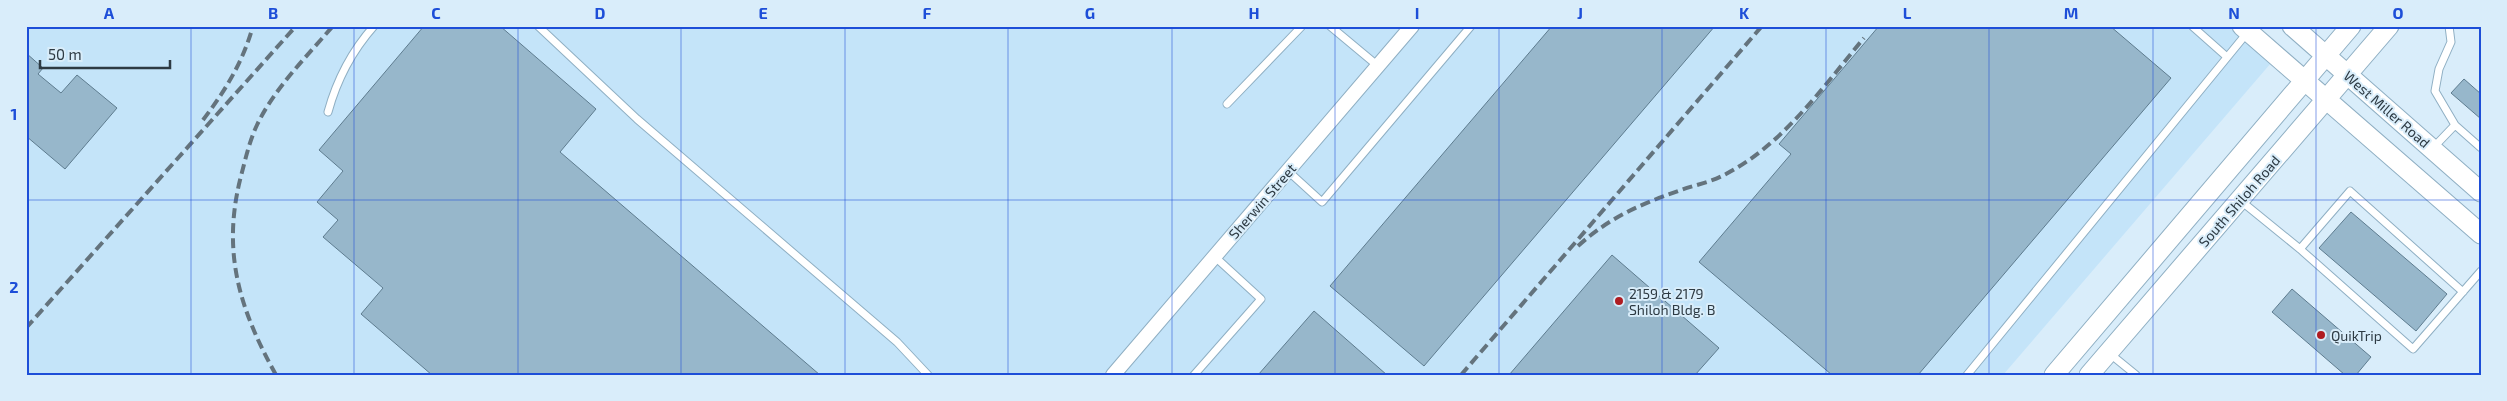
<svg xmlns="http://www.w3.org/2000/svg" width="2507" height="401" font-family="'Exo 2',sans-serif">
<style>
.built{fill:#c4e4f9}
.building{fill:#97b7cb;stroke:#5e7c8f}
.lines{fill:none;stroke-linecap:round;stroke-linejoin:round}
.service-casing{stroke:#8fafc3;stroke-width:9}
.minor-casing{stroke:#8fafc3;stroke-width:16}
.secondary-casing{stroke:#8fafc3;stroke-width:21}
.service{stroke:#fff;stroke-width:7}
.minor{stroke:#fff;stroke-width:14}
.secondary{stroke:#fff;stroke-width:19}
.rail{stroke:#64737d;stroke-width:4;stroke-dasharray:10 5;stroke-linecap:butt}
.grid{fill:none;stroke:#1d4ed8;stroke-width:1;stroke-opacity:0.55}
.poi-dot{fill:#af1d22;stroke:#d9edfa;stroke-width:2}
.labels{text-anchor:middle;dominant-baseline:central;stroke-width:4;stroke-linejoin:round;paint-order:stroke}
.street-label{font-size:14px;fill:#2d3a43;stroke:#d9edfa}
.poi-label{font-size:14px;fill:#2d3a43;stroke:#d9edfa;text-anchor:start}
.neatline{fill:none;stroke:#1d4ed8;stroke-width:2}
.grid-label{font-size:16px;text-anchor:middle;font-weight:bold;fill:#1d4ed8}
</style>
<rect width="100%" height="100%" fill="#d9edfa"/>
<!-- built -->
<path class="built" d="M26,26H2229L2271,63L2003,375H26Z"/>
<!-- building -->
<path class="building" d="M424,26H500L596,109L560,152L820,375H432L361,314L383,288L323,237L338,220L317,202L343,171L319,150Z
M1552,26H1715L1424,366L1330,286Z
M1879,26H2110L2171,78L1918,375H1832L1699,262L1791,154L1779,144Z
M26,53L43,68L38,74L61,93L77,75L117,108L65,169L26,136Z
M2464,79L2481,94V119L2451,93Z
M2351,212L2447,294L2416,331L2319,248Z
M1612,255L1719,348L1695,375H1509Z
M2292,289L2371,357L2356,375H2345L2272,312Z
M1314,311L1387,375H1258Z"/>
<g class="lines">
<defs>
<path id="service" d="M538,26L637,119L897,342L928,375
M1330,26L1378,66
M2192,26L2227,57
M1227,104L1302,26
M328,112C337,79 351,52 374,26
M2455,125L2481,148
M2432,149L2455,125L2435,91L2439,69L2451,42L2449,26
M1288,171L1322,202L1471,26
M2241,201L2300,249L2413,349L2481,271
M2300,249L2350,191L2463,292
M2109,353L2136,375
M1194,375L1261,299L1214,256
M1967,375L2247,33"/>
<path id="minor" d="M1113,375L1412,26"/>
<path id="secondary" d="M2242,26L2481,234
M2292,26L2481,192
M2054,375L2351,26
M2089,375L2389,26"/>
</defs>
<!-- service casing -->
<use href="#service" class="service-casing"/>
<!-- minor casing -->
<use href="#minor" class="minor-casing"/>
<!-- secondary casing -->
<use href="#secondary" class="secondary-casing"/>
<!-- service -->
<use href="#service" class="service"/>
<!-- minor -->
<use href="#minor" class="minor"/>
<!-- secondary -->
<use href="#secondary" class="secondary"/>
<!-- rail -->
<path class="rail" d="M203,120C225,91 243,62 253,26
M1578,246C1610,217 1641,204 1681,190C1695,185 1711,182 1724,175C1783,145 1822,88 1864,38
M26,328L296,26
M276,375C240,310 222,254 240,180C245,161 249,142 257,125C274,89 307,56 333,26
M1461,375L1762,26"/>
</g>
<!-- grid -->
<path class="grid" d="M191,26V375M354,26V375M518,26V375M681,26V375M845,26V375M1008,26V375M1172,26V375M1335,26V375M1499,26V375M1662,26V375M1826,26V375M1989,26V375M2153,26V375M2316,26V375M26,200H2481"/>
<!-- markers -->
<g class="poi-dot">
<circle cx="1619" cy="301" r="5"/>
<circle cx="2321" cy="335" r="5"/>
</g>
<g class="labels">
<!-- street labels -->
<g class="street-label">
<text transform="translate(2387 109) rotate(41)">West Miller Road</text>
<text transform="translate(1262 201) rotate(-49)">Sherwin Street</text>
<text transform="translate(2239 201) rotate(-49)">South Shiloh Road</text>
</g>
<!-- poi labels -->
<g class="poi-label">
<text x="1629" y="293">2159 &amp; 2179<tspan x="1629" dy="16">Shiloh Bldg. B</tspan></text>
<text x="2331" y="335">QuikTrip</text>
</g>
</g>
<!-- border -->
<rect width="2507" height="401" fill="none" stroke="#d9edfa" stroke-width="55"/>
<!-- scale -->
<path d="M40 60v8h130v-8" fill="none" stroke="#2d3a43" stroke-width="2.5"/>
<text x="48" y="60" font-size="15" fill="#2d3a43" stroke="#d9edfa" stroke-width="4" paint-order="stroke">50 m</text>
<rect x="28" y="28" width="2452" height="346" class="neatline"/>
<g class="grid-label">
<text x="109" y="19">A</text>
<text x="273" y="19">B</text>
<text x="436" y="19">C</text>
<text x="600" y="19">D</text>
<text x="763" y="19">E</text>
<text x="927" y="19">F</text>
<text x="1090" y="19">G</text>
<text x="1254" y="19">H</text>
<text x="1417" y="19">I</text>
<text x="1580" y="19">J</text>
<text x="1744" y="19">K</text>
<text x="1907" y="19">L</text>
<text x="2071" y="19">M</text>
<text x="2234" y="19">N</text>
<text x="2398" y="19">O</text>
<text x="14" y="120">1</text>
<text x="14" y="293">2</text>
</g>
</svg>
